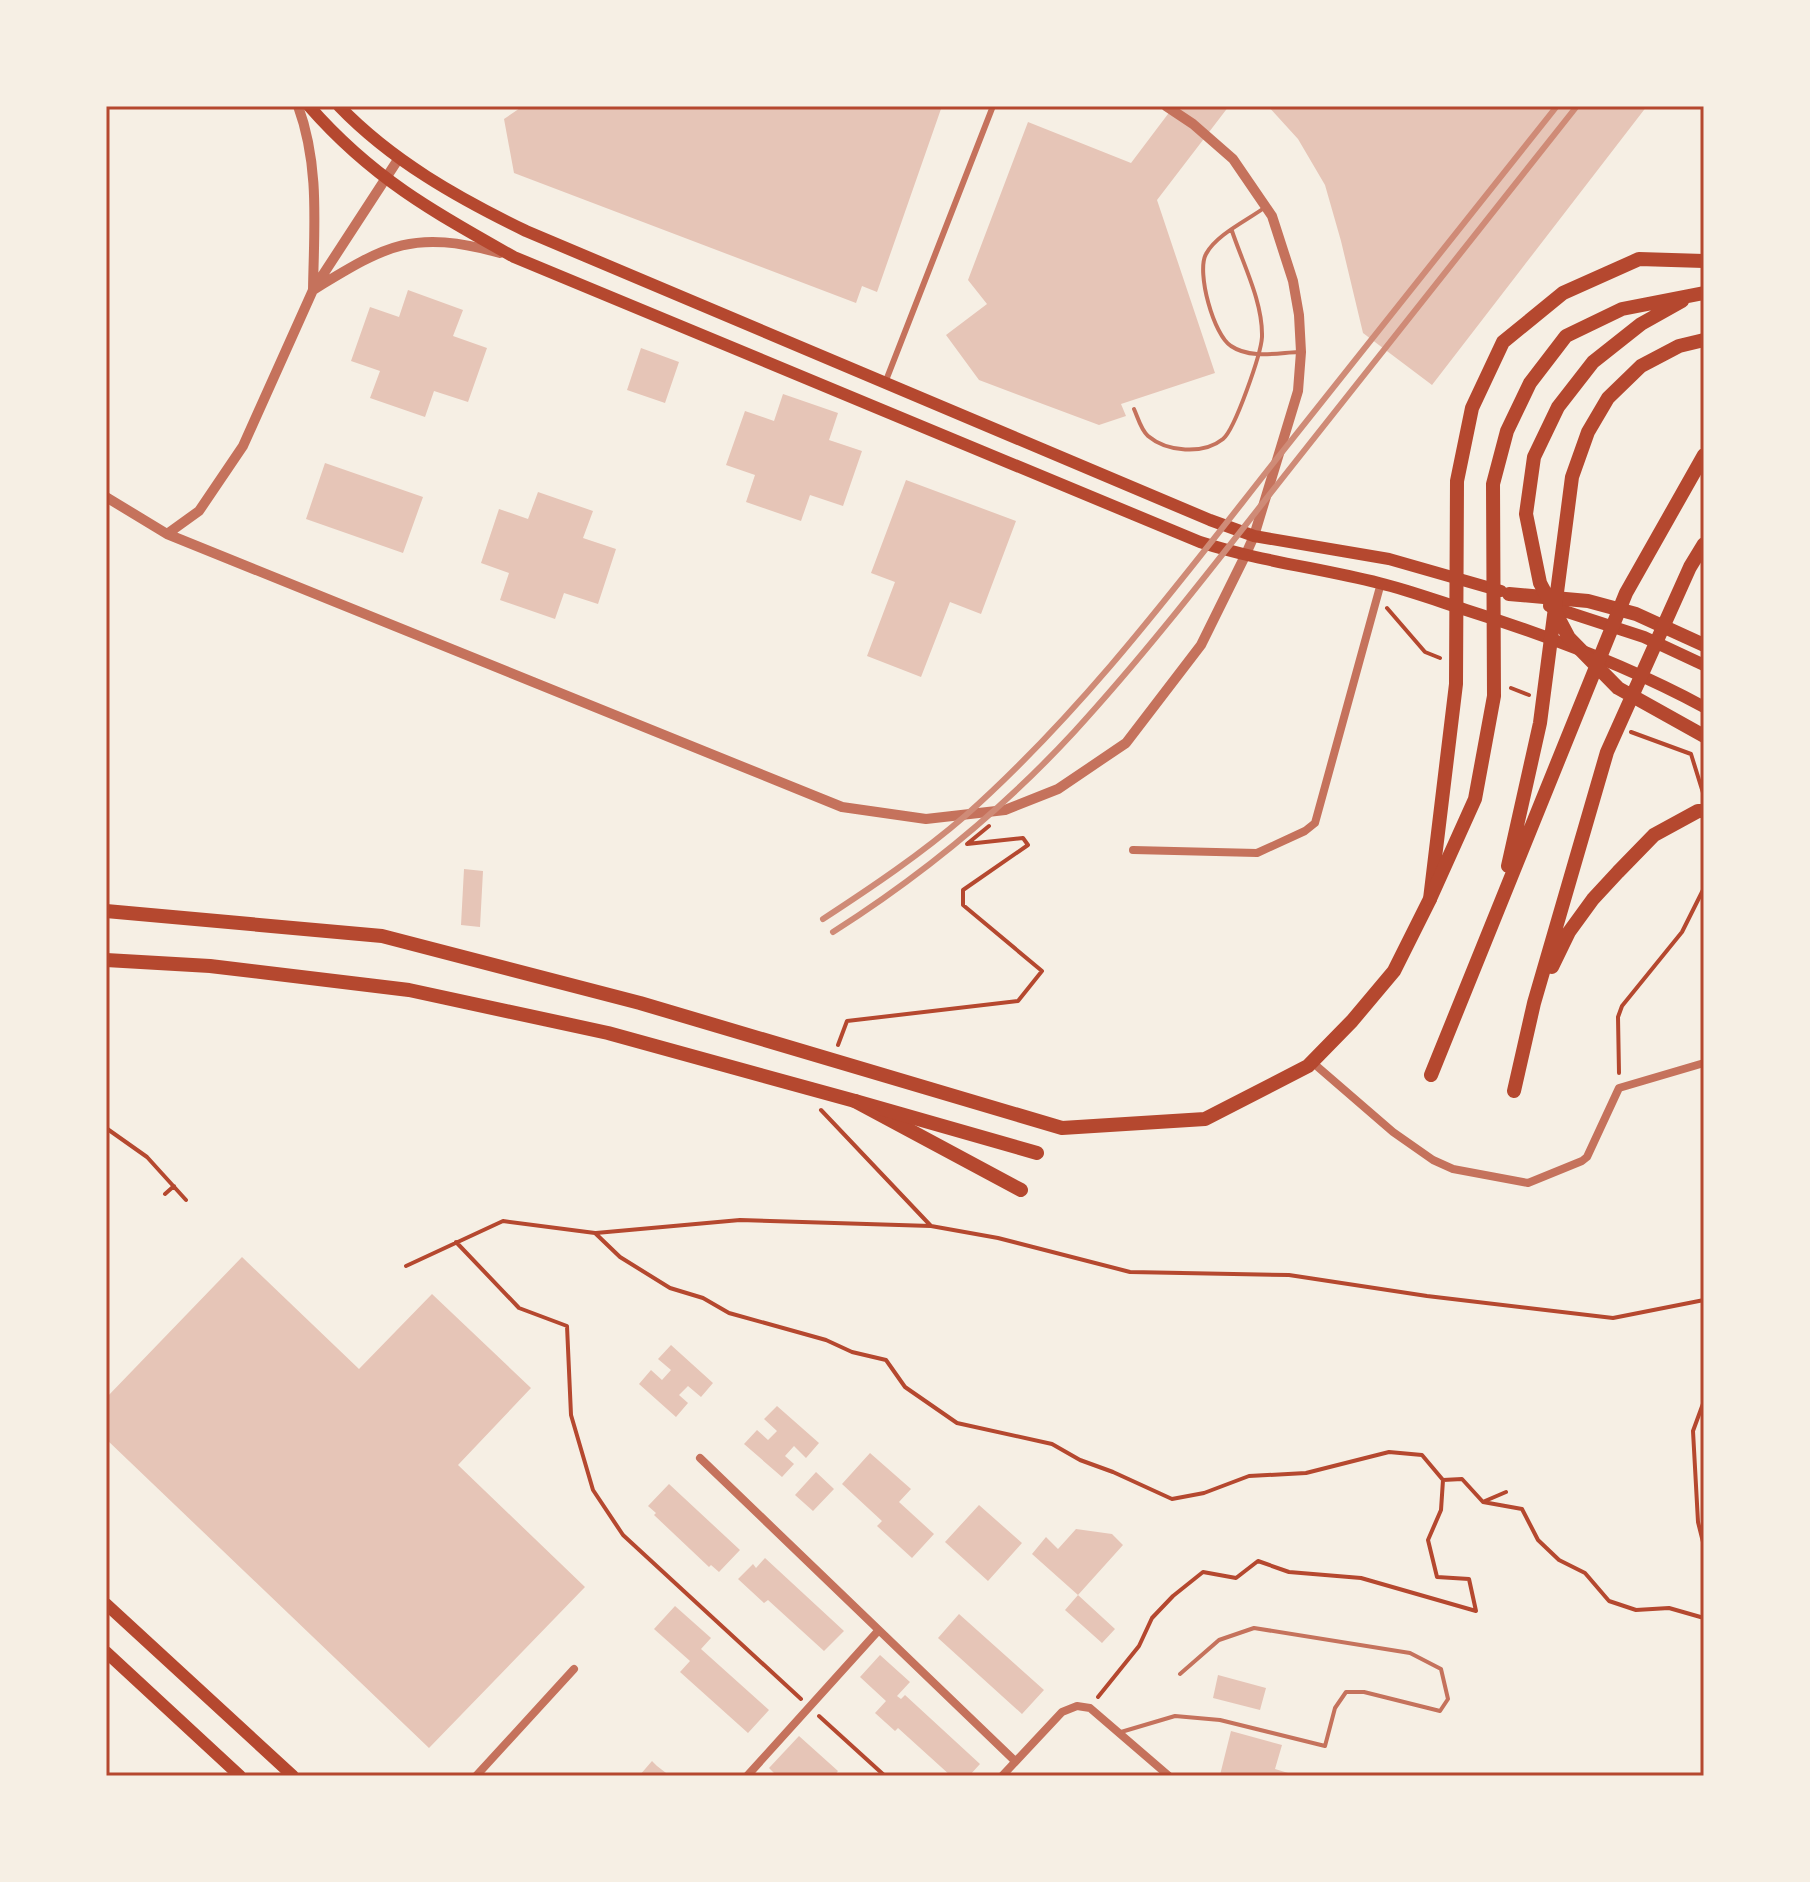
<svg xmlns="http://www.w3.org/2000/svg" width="1810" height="1882" font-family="Literata,serif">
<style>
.building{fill:#e6c5b7}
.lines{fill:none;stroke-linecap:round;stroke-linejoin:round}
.path{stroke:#b5482f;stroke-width:4}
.service{stroke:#c5725c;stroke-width:4}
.pedestrian{stroke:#c5725c;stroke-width:6}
.minor{stroke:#c5725c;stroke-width:8}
.tertiary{stroke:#c5725c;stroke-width:10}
.secondary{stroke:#b5482f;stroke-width:12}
.primary{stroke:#b5482f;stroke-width:14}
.trunk{stroke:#b5482f;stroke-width:14}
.rail{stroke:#cf8b77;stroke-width:6}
.neatline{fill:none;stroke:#b5482f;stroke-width:3}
</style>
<rect width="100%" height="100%" fill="#f6efe4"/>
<!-- building -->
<path class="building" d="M523,106H942L877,292L862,286L856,303L514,173L504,119Z
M1174,106H1229L1157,200L1215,373L1121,404L1126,416L1099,425L979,380L946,335L987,304L968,280L1028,122L1131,163Z
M1268,106H1647L1432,385L1363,333L1341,241L1325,185L1298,139Z
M408,290L463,310L453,336L487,348L468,402L434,391L425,417L370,398L380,371L351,361L370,307L399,317Z
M641,348L679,362L665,403L627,390Z
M783,394L838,413L829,440L862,451L843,506L810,495L801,521L746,502L755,475L726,465L745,411L774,421Z
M325,463L423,497L403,553L306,519Z
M906,480L1016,521L981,614L950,602L921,677L867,656L895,582L871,573Z
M538,492L593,511L583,538L616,549L598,604L564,593L555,619L500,600L509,573L481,563L499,509L528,519Z
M464,869L483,871L480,927L461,925Z
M242,1257L359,1369L432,1294L531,1388L458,1465L585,1587L429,1748L106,1439V1398Z
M671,1345L713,1383L701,1397L688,1386L679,1395L688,1403L676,1417L639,1384L651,1370L662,1380L671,1370L658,1359Z
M777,1406L819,1443L806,1458L794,1446L785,1456L794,1464L782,1477L744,1444L757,1430L768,1440L777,1431L764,1419Z
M870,1453L911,1489L899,1502L934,1534L912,1558L877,1526L882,1521L842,1484Z
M816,1472L834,1489L813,1511L795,1495Z
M669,1484L740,1550L719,1572L711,1565L709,1567L654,1515L656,1513L648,1506Z
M979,1505L1022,1543L988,1581L945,1542Z
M1076,1529L1112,1534L1123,1545L1078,1595L1032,1554L1046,1537L1058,1549Z
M765,1558L844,1631L824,1651L768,1600L764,1603L738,1579L753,1564L756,1568Z
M1078,1595L1115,1629L1102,1643L1065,1610Z
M675,1606L711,1638L701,1649L769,1710L748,1733L680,1672L690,1661L654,1629Z
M959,1614L1044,1690L1022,1714L938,1638Z
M880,1655L910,1682L897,1696L901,1699L905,1695L980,1764L969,1776H951L898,1728L895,1731L875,1713L886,1701L860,1677Z
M1218,1675L1266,1688L1260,1710L1213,1698Z
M1231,1731L1282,1745L1275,1769L1298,1776L1220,1775Z
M799,1736L838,1771L834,1776H777L769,1768Z
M652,1761L657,1766L670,1776H639Z"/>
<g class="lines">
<!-- path -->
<path class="path" d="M1387,608L1425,652L1440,658
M1511,688L1529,695
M1631,732L1691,754L1704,796
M838,1045L847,1021L1018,1001L1042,971L963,905V890L1028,845L1023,838L967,844L989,826
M1619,1073L1618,1017L1622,1006L1682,932L1704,888
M106,1128L147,1157L186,1200
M165,1194L174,1186
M931,1226L998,1238L1130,1272L1289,1275L1427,1296L1613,1318L1704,1300
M596,1233L740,1220L931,1226L821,1110
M456,1242L519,1308L567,1326L571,1415L593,1490L623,1535L801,1699
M406,1266L503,1221L595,1233L620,1257L670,1288L703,1298L729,1313L826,1340L852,1352L886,1360L905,1387L957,1423L1052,1444L1080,1460L1113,1472L1172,1499L1204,1493L1249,1476L1306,1473L1389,1452L1422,1455L1443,1480L1462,1479L1483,1502L1522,1509L1538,1540L1559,1560L1585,1573L1609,1601L1636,1610L1669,1608L1704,1618
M1704,1401L1693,1431L1698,1522L1704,1546
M1485,1501L1506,1492
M1098,1697L1139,1646L1152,1618L1173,1596L1203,1572L1236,1578L1258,1561L1289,1572L1361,1578L1476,1611L1469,1579L1437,1577L1428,1540L1441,1510L1443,1480
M819,1716L885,1776"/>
<!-- service -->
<path class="service" d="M1264,208C1246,221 1216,235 1206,254C1196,272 1214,336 1231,346C1250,359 1277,353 1298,352
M1134,409C1138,418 1141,430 1148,436C1167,452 1203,455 1223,439C1235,429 1261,354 1262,337C1263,302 1243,264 1232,231
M1121,1732L1175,1716L1220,1720L1325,1746L1335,1708L1346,1692H1364L1440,1711L1448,1699L1441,1669L1410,1653L1254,1628L1219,1640L1180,1674"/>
<!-- pedestrian -->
<path class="pedestrian" d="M885,383L993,106"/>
<!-- minor -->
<path class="minor" d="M1133,850L1257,853L1305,831L1315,823L1381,583
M1312,1062L1393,1132L1433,1160L1453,1169L1528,1183L1582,1161L1587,1157L1619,1088L1704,1063
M700,1458L1015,1761
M476,1776L574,1669
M747,1776L878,1631
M1002,1776L1062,1712L1077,1706L1090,1708L1169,1776"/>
<!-- tertiary -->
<path class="tertiary" d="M298,106C320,166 314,227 313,290C387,245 412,229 500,253
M106,497L167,534L842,807L926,819L1005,810L1058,789L1126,743L1201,645L1245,556L1254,536L1298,391L1301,352L1299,315L1293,281L1272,216L1233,159L1193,124L1166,106
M167,534L199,511L243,446L313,290L399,158"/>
<!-- secondary -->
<path class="secondary" d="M309,106C371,177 433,212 514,257L1200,542C1259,561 1319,568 1379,583C1408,590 1438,601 1466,610C1549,636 1628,666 1704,707
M339,106C392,161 458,198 526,231L1210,520L1254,536L1389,559L1501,591
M1549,606L1644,637L1704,665
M106,1604L293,1776
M106,1652L240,1776"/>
<!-- primary -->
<path class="primary" d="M1509,594L1588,601L1636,614L1704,645
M106,911L382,936L640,1003L1062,1128L1205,1119L1308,1066L1352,1021L1394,971L1430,899L1456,684L1457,481L1472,408L1503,342L1563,293L1639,259L1704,261
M106,960L210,966L409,990L608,1033L855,1101L1021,1190"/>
<!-- trunk -->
<path class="trunk" d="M1682,301L1641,324L1593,362L1558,407L1534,457L1526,514L1540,583L1569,638L1618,688L1704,736
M1508,866L1540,723L1572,477L1588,432L1608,398L1641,366L1679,346L1704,340
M1430,899L1475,799L1494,696L1493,484L1507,431L1530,383L1566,336L1622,309L1704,293
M1552,967L1569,932L1593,899L1618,872L1654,835L1698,811H1704
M1431,1075L1626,593L1704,455
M1514,1091L1534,1003L1607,752L1690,567L1704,544
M855,1101L1037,1153"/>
<!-- rail -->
<path class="rail" d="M823,919C872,887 921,854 965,816C1081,713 1175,588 1271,466C1366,346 1461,226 1557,106
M833,932C921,876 1002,810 1074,732C1151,648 1221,556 1292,466C1387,346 1482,226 1577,106"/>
</g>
<!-- border -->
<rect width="1810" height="1882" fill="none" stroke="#f6efe4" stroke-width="216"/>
<rect x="108" y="108" width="1594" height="1666" class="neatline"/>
</svg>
